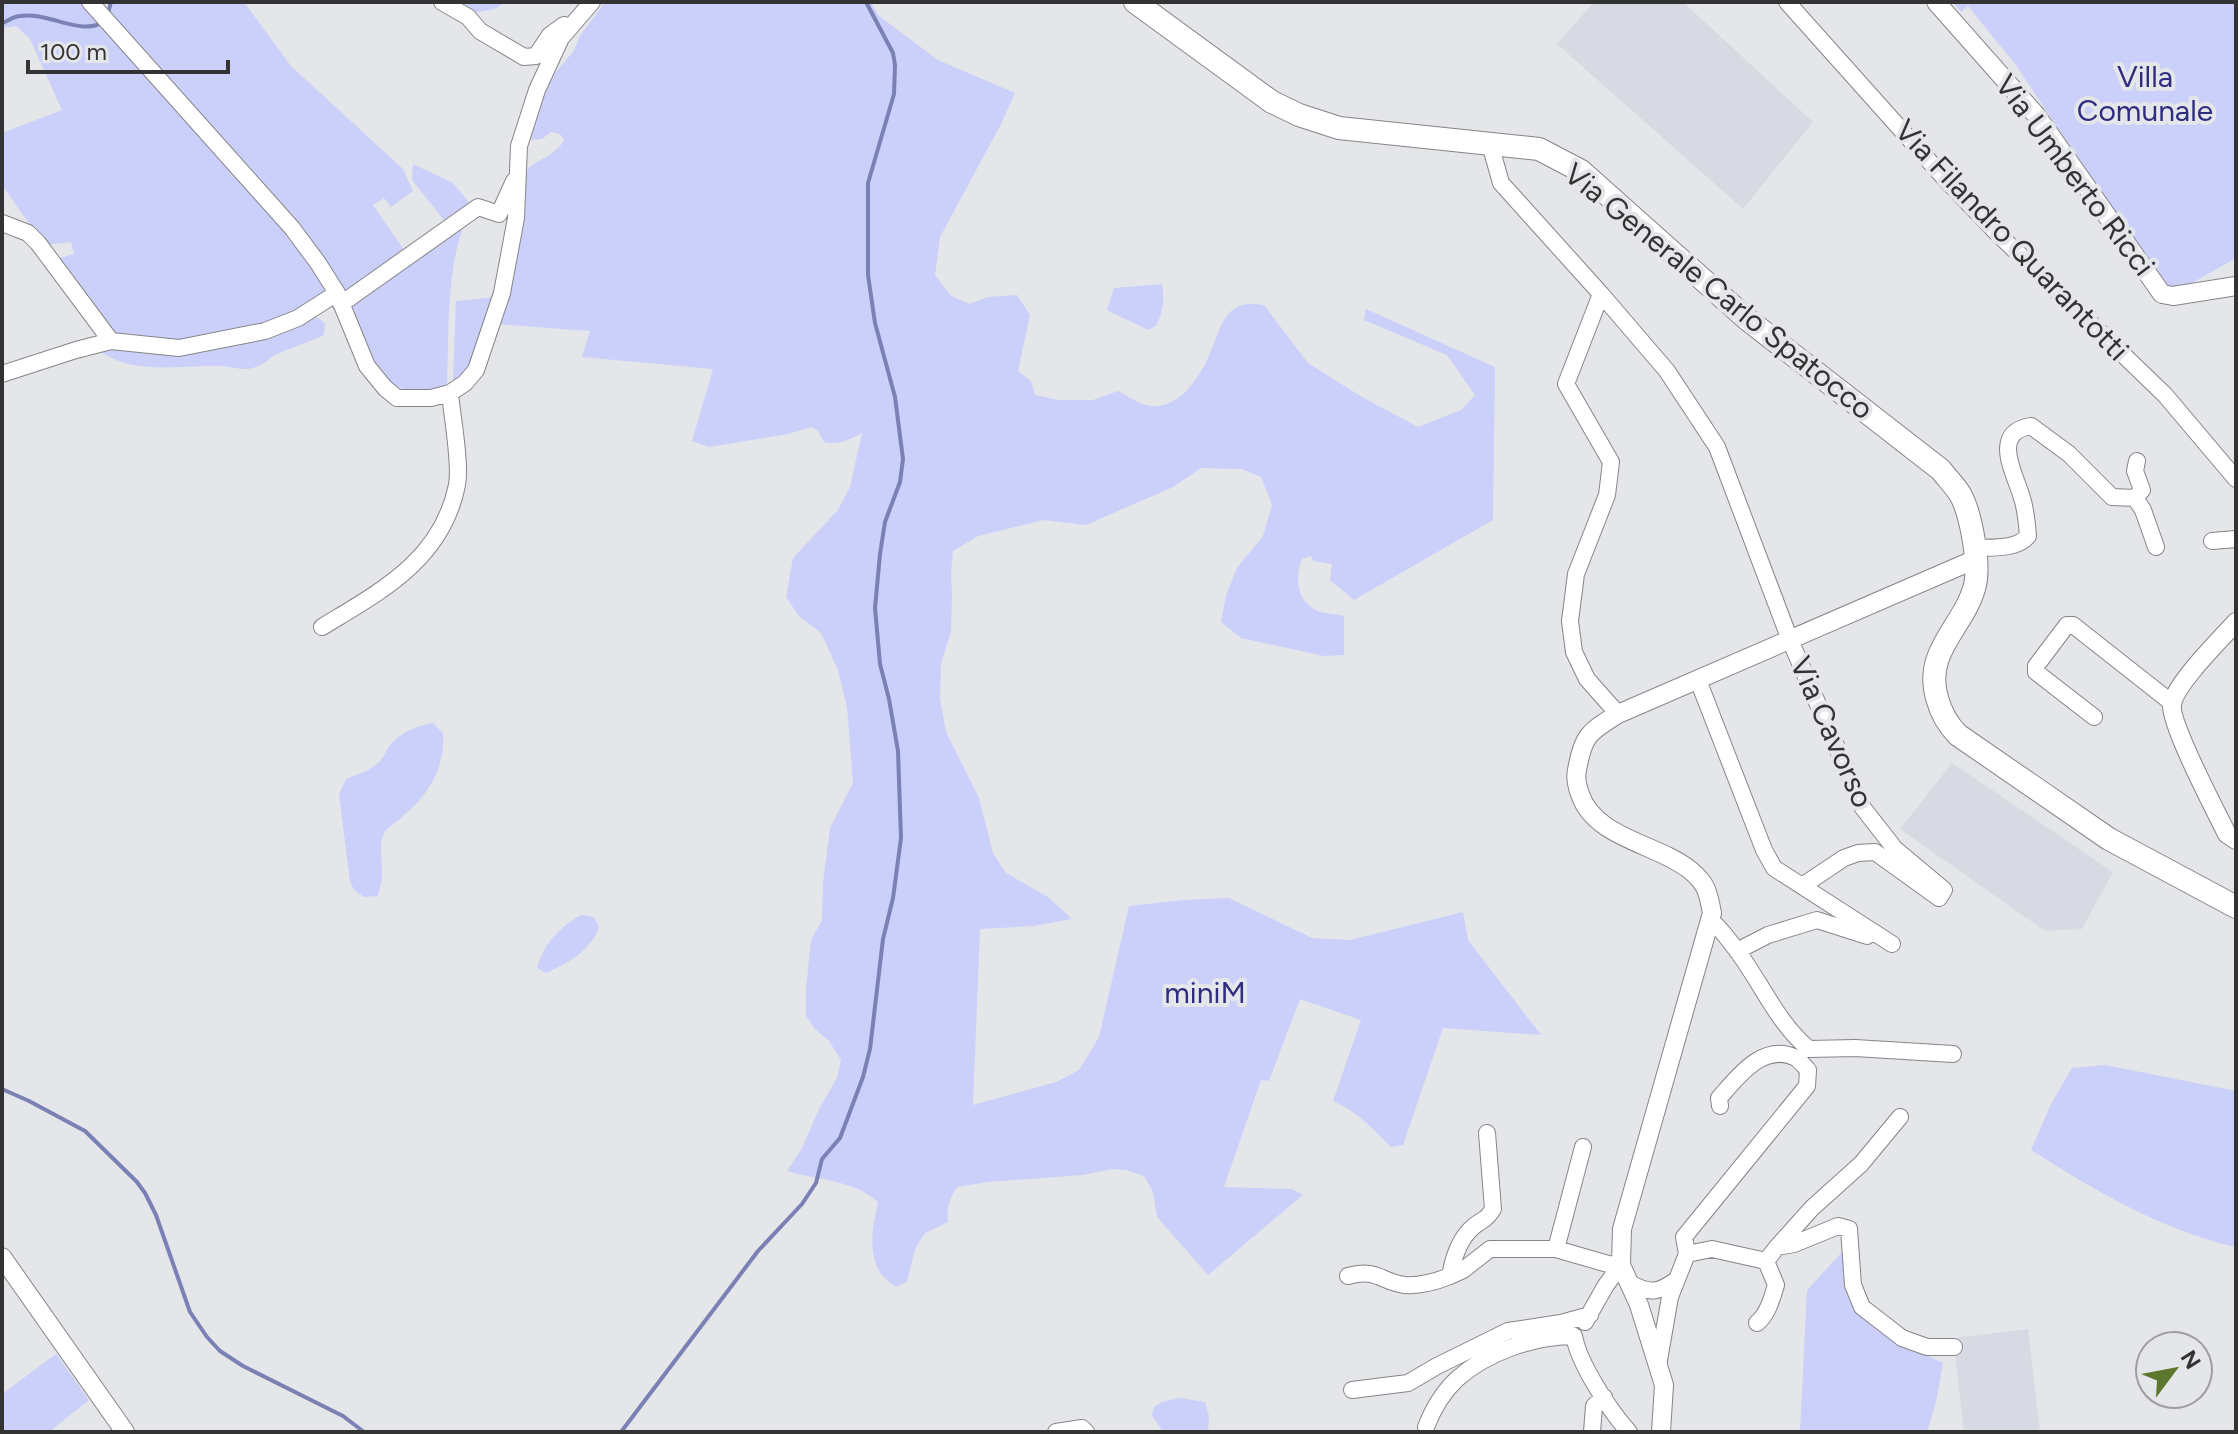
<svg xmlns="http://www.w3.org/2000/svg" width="2238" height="1434" font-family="Figtree,sans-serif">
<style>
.built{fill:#d8dae3}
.green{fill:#cad0fa}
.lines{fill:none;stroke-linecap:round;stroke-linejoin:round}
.stream{stroke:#7a81b4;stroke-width:4}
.minor-casing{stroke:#858588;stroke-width:18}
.tertiary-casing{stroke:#858588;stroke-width:20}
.secondary-casing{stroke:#858588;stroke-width:24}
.minor{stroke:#fff;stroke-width:16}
.tertiary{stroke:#fff;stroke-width:18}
.secondary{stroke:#fff;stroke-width:22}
.labels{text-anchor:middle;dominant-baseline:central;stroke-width:8;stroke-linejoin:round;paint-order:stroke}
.park-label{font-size:30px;fill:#2f2d80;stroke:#e5e6e9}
.street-label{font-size:30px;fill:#333334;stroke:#e5e6e9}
</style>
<rect width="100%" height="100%" fill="#e5e6e9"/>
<!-- built -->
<path class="built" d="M1594,2H1683L1813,122L1743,209L1557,44Z
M1952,763L2113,872L2082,929L2045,931L1900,829Z
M2028,1329L2040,1432H1964L1953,1338Z"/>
<!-- green -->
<path class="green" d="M9,2H81L302,248L327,288L318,300L299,316L185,343L122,338L105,322L56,259L74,254L71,242L44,245L2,185V133L62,110L30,39L16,26L2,28V5Z
M110,2H244L291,66L403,169L413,191L391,207L384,198L373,205L406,253L345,292L331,268L288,214L107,11Z
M463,2H505L495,9L472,13Z
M605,2H871L878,15L938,60L1015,93L1000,126L940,237L935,275L950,295L969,304L988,297L1017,295L1030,315L1018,371L1031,381L1035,395L1059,400H1093L1118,391C1128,396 1140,405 1151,406C1181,409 1201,375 1211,351C1217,337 1221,318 1234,309C1244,302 1253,304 1264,305L1308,363L1362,397L1418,427L1461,410L1475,395L1447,355L1364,320L1366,309L1495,367L1493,520L1354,600L1330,580L1332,564L1313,561L1311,556L1302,559C1294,578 1297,602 1318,611C1326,614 1336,614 1344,616V655L1324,656L1241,638L1221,622L1226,595L1237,568L1263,536L1272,505L1261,477L1241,469L1201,468L1173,487L1086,525L1043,520L978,536L953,551L951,573L952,594L951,631L941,664L940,699L946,732L979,798L993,853L1006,873L1048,897L1072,919L1034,926L980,929L973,1105L1056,1082L1079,1070L1099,1037L1129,906L1183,900L1229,898L1312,938L1350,940L1463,912L1468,940L1541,1035L1443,1028L1403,1145L1391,1147C1374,1129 1356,1111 1333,1101L1361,1020L1300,999L1269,1081L1261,1080L1224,1187L1292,1189L1303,1195L1208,1275L1157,1217L1153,1192L1144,1176L1126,1170L1112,1169L1083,1175L988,1182L957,1187C950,1199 946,1207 948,1222L925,1233L915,1249L907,1282L896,1287C891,1283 884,1278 881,1274C867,1253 873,1225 878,1202C852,1179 819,1181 787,1171L802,1148L819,1109L837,1078L841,1060L829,1041L815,1029L806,1016V989L811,940L822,920L823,883L830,828L853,783L847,707L838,670L821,633L799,616L786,597L793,558L838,510L850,487L862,433C849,440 839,445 824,442L818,431L812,427L788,434L709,447L692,441L713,369L582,357L590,331L495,324C505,292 518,260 523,227C526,213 523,182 527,171C531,161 556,157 564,140L560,134L551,132L542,139L531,140L533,126L549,80L573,52L580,36Z
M1953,2H2236V258L2180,290L2165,288L2015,64L1968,6L1961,12Z
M413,164L453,183L471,205L447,224L412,180Z
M459,228L462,231C446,277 449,339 447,388C438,391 431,392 421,392C375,391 367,345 352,309L354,302Z
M1162,284C1165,300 1163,312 1156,326L1148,330L1107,310L1114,288Z
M495,297C485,328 477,359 455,384L453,380L456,301Z
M311,316L320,319L325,324L324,335C309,342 293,347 277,354C270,358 264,364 256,367C242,372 232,366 219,366C180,365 137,375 102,353L103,348L171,351Z
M433,723L443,733C445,768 429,794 403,816C398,822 388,826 384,833C378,847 383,862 382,877C382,883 379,890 378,896L364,897L354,890L350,881L339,794L346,779C358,774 372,770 381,760C385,755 387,748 392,743C403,731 417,726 433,723Z
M581,915L594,917L599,927C591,950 569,963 546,973L537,968C544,943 559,928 581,915Z
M2105,1065L2236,1091L2235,1247C2160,1229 2096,1191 2031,1150L2052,1102L2072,1068Z
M1844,1250L1843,1278L1849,1293L1905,1345L1943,1363L1936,1402L1927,1432H1800L1807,1290Z
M56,1354L89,1400L49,1432H2V1394Z
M1180,1398L1205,1402L1209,1416L1208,1432H1163L1152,1415L1154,1407L1162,1402Z"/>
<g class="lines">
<!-- stream -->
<path class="stream" d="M108,13L111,2
M2,23C8,21 14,16 20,16C46,12 74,32 97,25
M2,1089L29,1101L85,1131L137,1182L145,1193L156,1215L190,1312L207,1337L220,1351L243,1366L343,1416L364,1432
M621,1432L758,1251L802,1204L816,1183L822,1159L840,1138L863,1077L870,1049L883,939L893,898L901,838L898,751L889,699L880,664L875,608L880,554L885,522L900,482L903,459L895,397L875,323L868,275V183L894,94L895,65L893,53L866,2"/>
<defs>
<path id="minor" d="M90,2L292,228L318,263L337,293L367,366L385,388L397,398H431L450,393L465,383L476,370L502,293L516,218L519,146L537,90L561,38L592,2
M442,2L468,17L480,31L524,57L536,56L550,35L564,25
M1787,2L1947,181L1997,233L2165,395L2236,479
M1490,144L1501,183L1601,294L1667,371L1717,447L1790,640L1863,808L1895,849L1944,890L1939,898L1875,852L1858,853L1844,858L1802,886
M2,223L28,233L38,243L111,341
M1601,294L1566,384L1611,462L1607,495L1576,574L1570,621L1574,652L1587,679L1618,714
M341,304L478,207L499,214L514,181
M2,374L76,350L111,341L179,348L265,331L298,318L337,293
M2135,498L2143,510L2156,547
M2212,541L2236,539
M1974,548C1991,547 2017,550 2028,536C2027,523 2026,510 2022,498C2015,473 1990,433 2031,426L2069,454L2112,497L2135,498L2142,490L2135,471L2137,461
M322,627C381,591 442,560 457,485C461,463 452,416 450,393
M1698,680L1764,850L1774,868L1892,944
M2094,717L2036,672V666L2067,625H2073L2172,703
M1710,920C1720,927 1727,938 1735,948C1760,980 1777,1023 1809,1049L1855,1048L1953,1054
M1737,951L1768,935L1817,920L1867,936
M1487,1133L1493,1209C1486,1221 1482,1219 1473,1227C1459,1239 1453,1259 1450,1276L1463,1270L1490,1249H1556L1608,1264L1621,1265
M1777,1247L1812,1208L1861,1164L1900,1117
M1556,1249L1583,1147
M1687,1254L1712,1249L1766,1261
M1348,1276C1377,1268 1381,1282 1405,1285C1421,1286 1435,1282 1450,1276
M1630,1283C1649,1294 1659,1293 1676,1280
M1585,1322L1606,1285L1621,1265
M1757,1323C1768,1314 1772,1298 1776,1285L1766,1261L1777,1247L1794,1244L1838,1226L1849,1229L1853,1285L1862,1307L1902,1338L1927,1347H1954
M1574,1336C1579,1364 1610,1411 1629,1432
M1658,1366L1670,1297L1687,1254L1684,1237L1807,1086L1808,1070C1804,1066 1799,1059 1794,1057C1762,1043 1737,1078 1719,1098L1720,1106
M1352,1390L1408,1383L1437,1366L1508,1331L1561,1323L1590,1315
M1426,1427C1433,1409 1443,1392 1457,1379C1487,1352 1534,1336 1574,1336
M1056,1432L1082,1428L1086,1432
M1592,1432L1594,1406L1604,1397"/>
<path id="tertiary" d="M1936,2L2036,115L2162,294L2173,296L2236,286
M2236,622C2220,640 2176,683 2172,704C2169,722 2216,812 2227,834L2236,840
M2,1257L125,1432
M1661,1432L1664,1385L1639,1305L1621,1265L1622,1229L1712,913C1708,892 1707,884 1690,870C1658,844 1594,838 1580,794C1577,786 1575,779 1577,770C1583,735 1589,732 1618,714L1976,559"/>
<path id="secondary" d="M1135,2L1272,102L1299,115L1339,128L1539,149L1581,171L1747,319L1941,470C1947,478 1955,486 1960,494C1971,513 1980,564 1975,585C1965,626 1923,651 1937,698C1941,713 1947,724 1958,735L2109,839L2236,907"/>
</defs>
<!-- minor casing -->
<use href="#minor" class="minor-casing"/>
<!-- tertiary casing -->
<use href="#tertiary" class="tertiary-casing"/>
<!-- secondary casing -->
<use href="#secondary" class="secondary-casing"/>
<!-- minor -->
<use href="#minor" class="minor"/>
<!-- tertiary -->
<use href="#tertiary" class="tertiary"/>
<!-- secondary -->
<use href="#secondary" class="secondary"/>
</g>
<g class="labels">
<!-- park labels -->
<g class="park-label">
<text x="2145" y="76">Villa<tspan x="2145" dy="34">Comunale</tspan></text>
<text x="1205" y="992">miniM</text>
</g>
<!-- street labels -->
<g class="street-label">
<text transform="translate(2075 175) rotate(53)">Via Umberto Ricci</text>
<text transform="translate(2012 240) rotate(46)">Via Filandro Quarantotti</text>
<text transform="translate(1719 291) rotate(39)">Via Generale Carlo Spatocco</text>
<text transform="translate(1832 732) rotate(66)">Via Cavorso</text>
</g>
</g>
<!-- border -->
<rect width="2238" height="1434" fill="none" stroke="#333334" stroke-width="8"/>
<!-- north arrow -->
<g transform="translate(2174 1370) rotate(58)"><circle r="38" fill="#e5e6e9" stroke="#9e9ea1" stroke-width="2"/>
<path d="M0-6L14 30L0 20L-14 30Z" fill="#5b782e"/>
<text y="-12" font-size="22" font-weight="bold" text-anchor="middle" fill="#333334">N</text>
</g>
<!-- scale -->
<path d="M28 60v12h200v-12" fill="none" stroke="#333334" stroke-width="4"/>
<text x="40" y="60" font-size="24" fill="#333334" stroke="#e5e6e9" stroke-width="6" paint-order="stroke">100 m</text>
</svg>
